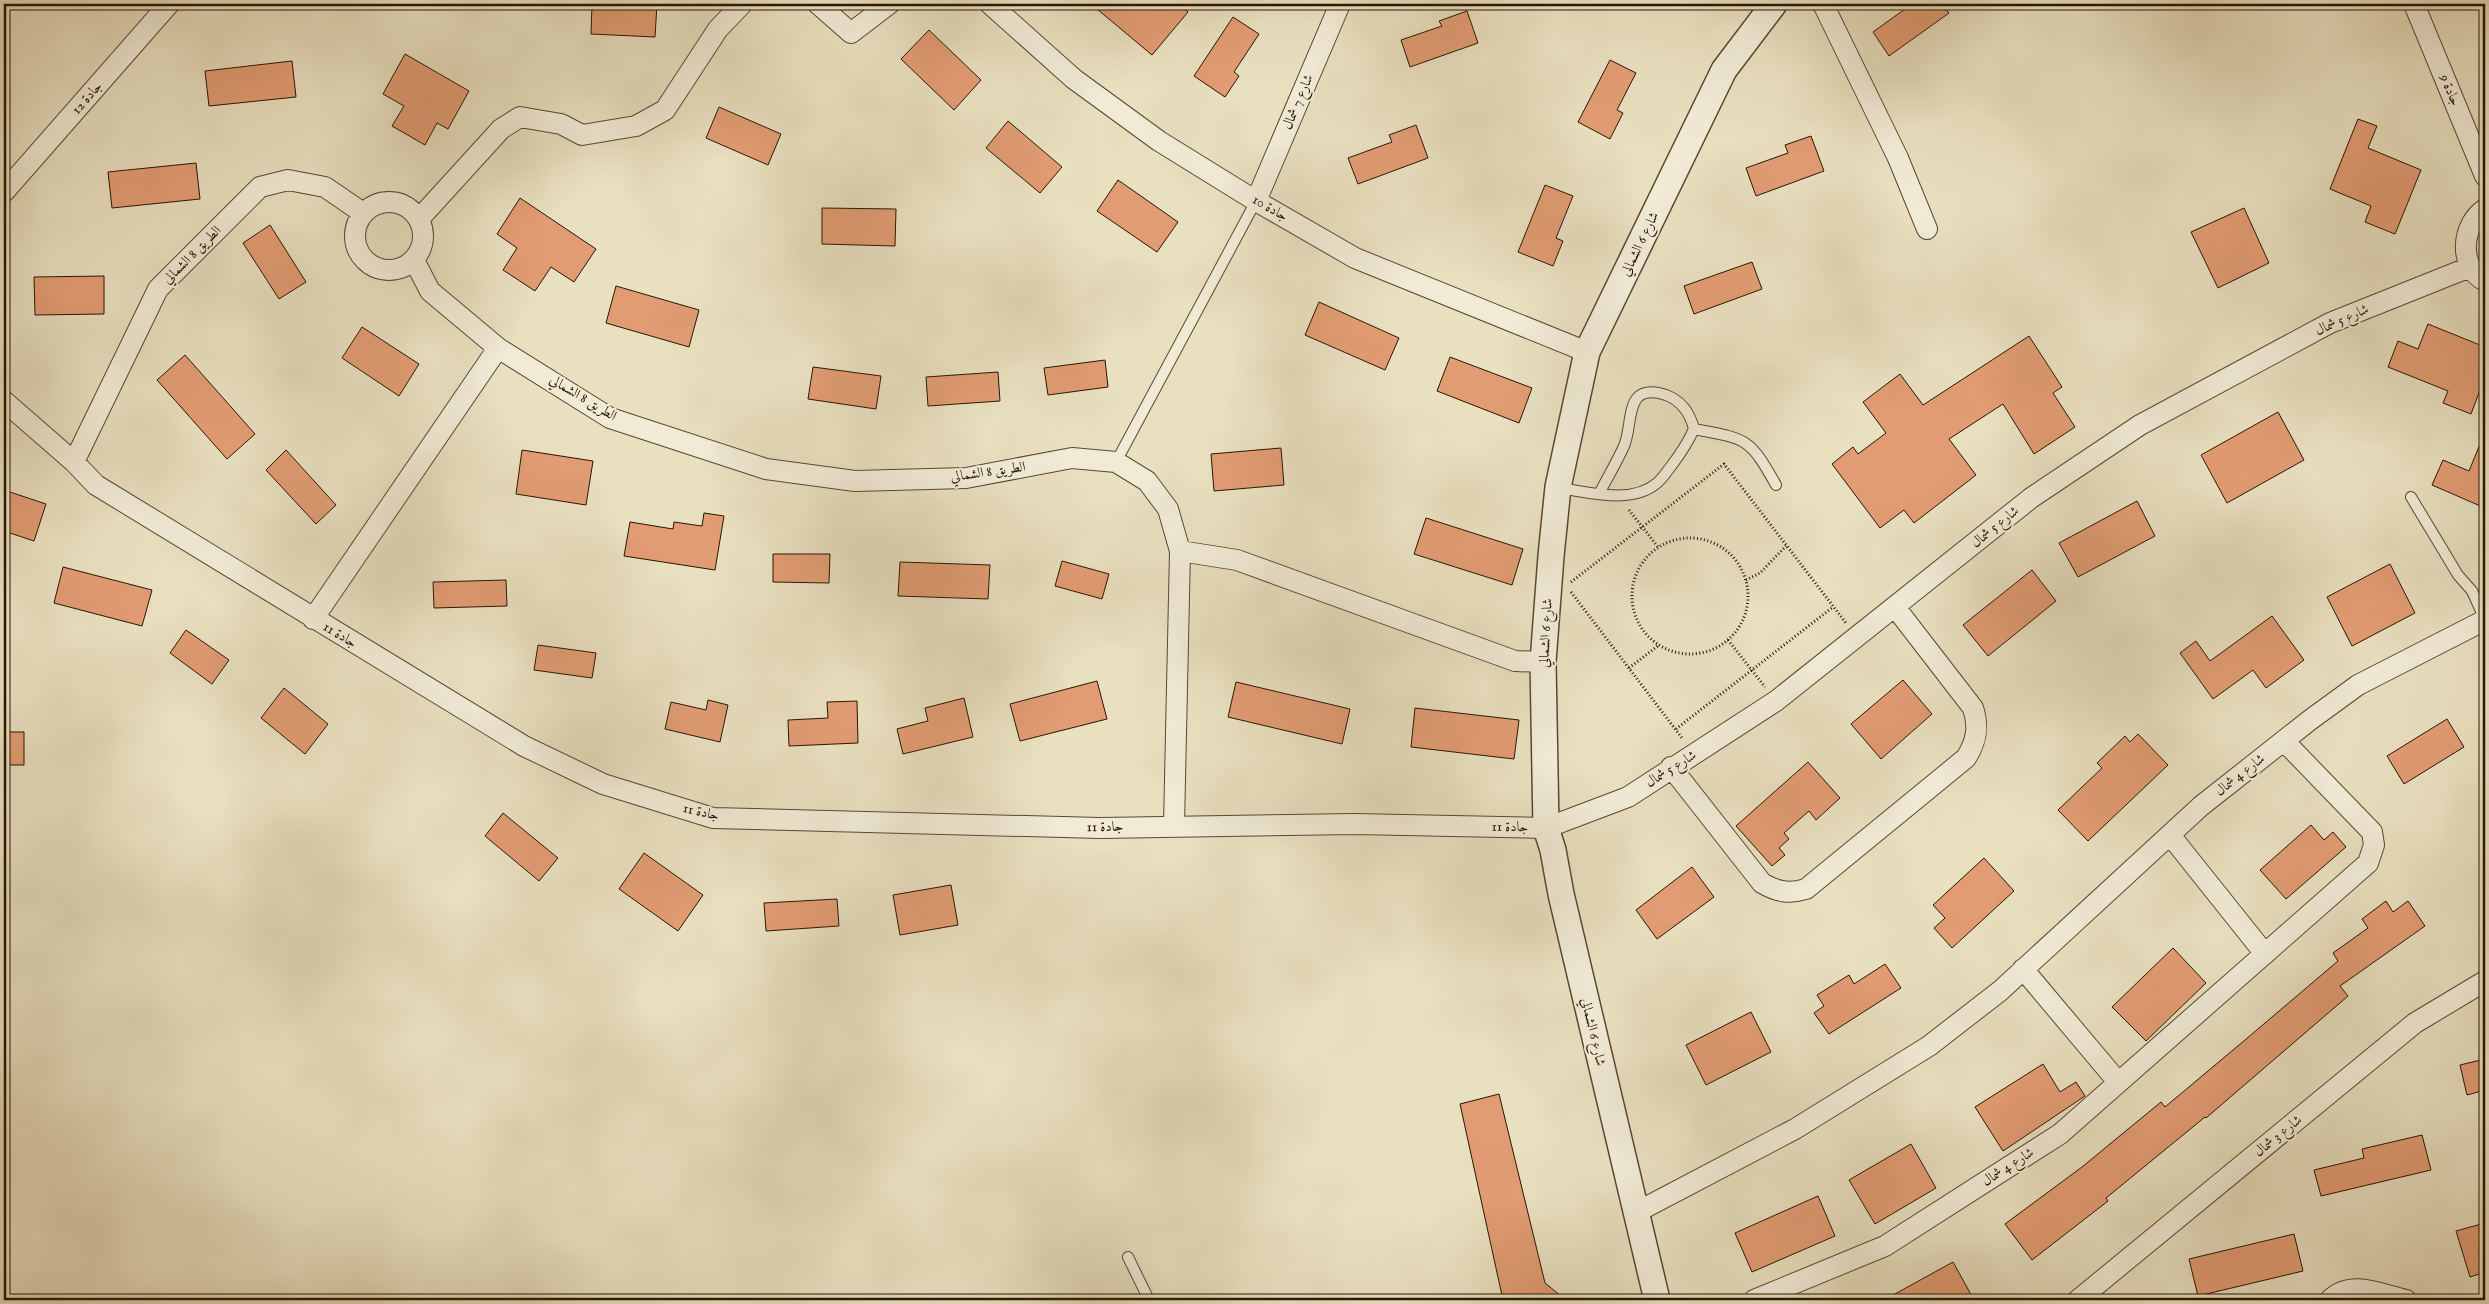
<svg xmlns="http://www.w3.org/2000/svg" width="2489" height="1304" font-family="'IM FELL English',Amiri,serif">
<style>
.building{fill:#e29c73;stroke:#271601}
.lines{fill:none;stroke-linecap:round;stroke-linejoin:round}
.service-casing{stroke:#584831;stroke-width:12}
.minor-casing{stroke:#584831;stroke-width:22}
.tertiary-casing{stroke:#584831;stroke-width:28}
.path{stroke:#271601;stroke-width:3;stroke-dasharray:1 2.5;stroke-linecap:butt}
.service{stroke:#f1ebd6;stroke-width:10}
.minor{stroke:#f1ebd6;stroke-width:20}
.tertiary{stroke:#f1ebd6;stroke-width:25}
.labels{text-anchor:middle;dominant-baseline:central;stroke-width:4;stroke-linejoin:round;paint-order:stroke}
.street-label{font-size:14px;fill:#271601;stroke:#f1ebd6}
</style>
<rect width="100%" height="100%" fill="#e9e0c0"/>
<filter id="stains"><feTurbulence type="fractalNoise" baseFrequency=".004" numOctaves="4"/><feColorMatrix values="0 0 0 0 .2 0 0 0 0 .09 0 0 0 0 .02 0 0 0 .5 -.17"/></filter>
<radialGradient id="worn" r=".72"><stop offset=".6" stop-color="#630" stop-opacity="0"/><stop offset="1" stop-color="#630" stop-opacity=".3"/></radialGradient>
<!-- building -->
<path class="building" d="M592,4H657L655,37L591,34Z
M1091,4H1179L1188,12L1152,55Z
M1912,4H1942L1949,13L1889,56L1873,32Z
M1467,11L1478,43L1410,67L1401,40L1442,26L1439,21Z
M1233,17L1259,34L1234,72L1239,76L1225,97L1194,76Z
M929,30L981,80L954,110L901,59Z
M405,54L469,91L448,129L437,123L425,145L392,126L404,106L383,94Z
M1610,60L1636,73L1617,110L1623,113L1610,139L1578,122Z
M292,61L296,97L209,106L205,71Z
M719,107L781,134L768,165L706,138Z
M2358,119L2377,126L2368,148L2421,170L2395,234L2365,222L2371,206L2330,189Z
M1008,121L1062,167L1040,193L986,148Z
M1416,125L1428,158L1358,184L1348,158L1392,142L1389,135Z
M1811,136L1824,171L1756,196L1746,168L1788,153L1785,145Z
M196,163L200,199L112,208L108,172Z
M1118,180L1178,222L1157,252L1097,211Z
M1545,185L1573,196L1556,238L1563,241L1553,266L1518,252Z
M520,198L596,249L574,282L551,267L535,291L503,270L517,248L497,234Z
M822,208L896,209L895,246L822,244Z
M2244,208L2269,263L2218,288L2191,232Z
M270,225L306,282L279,299L243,243Z
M1752,262L1762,289L1694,314L1684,286Z
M104,276V314L35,315L34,277Z
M616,286L699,310L689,347L606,323Z
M1319,302L1399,338L1385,370L1305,335Z
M2428,324L2485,347V377L2471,414L2443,403L2448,391L2388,367L2398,341L2418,349Z
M362,327L419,364L399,396L342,358Z
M2029,336L2062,387L2053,393L2075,427L2034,454L2003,404L1949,439L1976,475L1914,523L1904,510L1880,528L1832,464L1853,447L1858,454L1886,433L1863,402L1900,374L1923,405Z
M185,355L255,434L227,459L157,380Z
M1450,357L1532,388L1519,423L1437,391Z
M1105,360L1108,387L1048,395L1044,368Z
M813,367L881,376L876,409L808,399Z
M998,372L1000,401L928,406L926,377Z
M2278,412L2304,460L2227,503L2201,455Z
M2485,432V508L2432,485L2443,460L2469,471Z
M1281,448L1284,485L1214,491L1211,454Z
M286,450L336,505L316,524L266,470Z
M522,450L593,461L586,505L516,494Z
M4,490L46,504L34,541L4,531Z
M2137,501L2155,536L2078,577L2059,543Z
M704,513L724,516L715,570L624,556L630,522L673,529L674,522L702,526Z
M1426,518L1523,549L1512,585L1414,554Z
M773,554H830L829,583L773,582Z
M1062,561L1109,574L1102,599L1055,586Z
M900,562L990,565L988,599L898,596Z
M2390,564L2415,613L2352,646L2327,597Z
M63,567L152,590L142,626L54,603Z
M2032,570L2056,601L1988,656L1963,625Z
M506,580L507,606L434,608L433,582Z
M2272,616L2304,660L2266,688L2253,670L2213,699L2180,653L2196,641L2210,661Z
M186,630L229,660L212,684L170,653Z
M538,645L596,653L592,678L534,670Z
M1903,680L1932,714L1881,759L1851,724Z
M1097,681L1107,719L1020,741L1010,704Z
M1236,682L1350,709L1342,744L1228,717Z
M284,688L328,724L305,754L261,718Z
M964,698L973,737L903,754L897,729L928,721L925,708Z
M708,700L728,705L720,742L665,729L671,702L706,710Z
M857,701L858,743L789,746L788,720L828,718L827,702Z
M1415,708L1519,720L1514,759L1411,747Z
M2447,719L2464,747L2404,784L2387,756Z
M4,732H24V765H4Z
M2138,734L2168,765L2088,841L2058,810L2102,768L2097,763L2125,736L2130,742Z
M1808,762L1840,798L1816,820L1809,811L1784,833L1789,839L1779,848L1785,855L1772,866L1736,826Z
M503,813L558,858L539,881L485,836Z
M2311,825L2324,840L2333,832L2346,847L2286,899L2260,870Z
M644,853L703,895L678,931L619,889Z
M1984,858L2014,891L1952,948L1934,928L1945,918L1933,905Z
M1692,867L1714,897L1657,939L1636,910Z
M951,885L958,925L900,935L893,895Z
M837,899L839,926L766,931L764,903Z
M2386,901L2393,912L2408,901L2425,926L2340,986L2348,996L2206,1118L2205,1117L2106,1198L2108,1201L2032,1260L2005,1224L2082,1167L2161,1102L2165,1107L2245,1040L2338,961L2333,953L2368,928L2362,919Z
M2173,948L2206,983L2146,1041L2112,1007Z
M1885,964L1901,988L1829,1034L1814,1013L1824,1006L1817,995L1849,975L1854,984Z
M1751,1012L1771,1052L1706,1085L1686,1045Z
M2485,1059V1090L2467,1095L2460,1065Z
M2043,1064L2060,1092L2076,1082L2085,1096L2003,1151L1975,1107Z
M1499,1094L1545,1283L1566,1300H1503L1460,1104Z
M2422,1135L2431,1170L2321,1196L2314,1170L2364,1158L2362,1149Z
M1911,1144L1936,1188L1875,1224L1849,1180Z
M1818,1196L1835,1236L1752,1272L1735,1233Z
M2485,1223V1272L2470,1277L2456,1231Z
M2294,1234L2303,1271L2198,1296L2189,1259Z
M1953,1262L1974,1300H1884Z"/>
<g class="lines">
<defs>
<path id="service" d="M1694,429C1747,439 1749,437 1776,485
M1116,462L1256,201
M1559,488C1589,492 1631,505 1657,483C1663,478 1667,471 1672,465C1681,453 1688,442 1694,429C1690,413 1682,401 1666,395C1623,381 1634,423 1624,446C1617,462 1607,478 1599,494
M2411,497L2458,575L2472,591L2485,620
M1128,1257L1149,1300"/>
<path id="minor" d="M818,4L851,33L889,4
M990,4L1074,79L1159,141L1256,201L1355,258L1587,352
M1823,4L1898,158L1927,229
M2414,4L2485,176
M4,192L169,4
M1256,201L1340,4
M355 236a34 34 0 1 1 68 0a34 34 0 1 1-68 0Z
M2485,209C2461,225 2458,267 2485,281
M419,219L501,129L520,117L561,124L582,135L636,126L665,110L718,29L742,4
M414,260L430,291L498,348L610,418L766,469L855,481L966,478L1072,458L1116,462L1147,481L1168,509L1180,551L1174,825
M4,401L74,462L96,485L524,746L603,784L713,818L1100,828L1355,824L1546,828L1628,797L1776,701L2031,498L2140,425L2330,323L2470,267
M74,462L158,289L260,187L288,180L325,187L363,213
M1180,551L1237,560L1515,661L1543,662
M313,619L498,348
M1671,767L1762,883C1777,892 1789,894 1806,889L1966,758C1977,741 1979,726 1973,708L1895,607
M2170,835L2265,954
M2023,969L2118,1082
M1635,1213L1795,1129L1929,1046L2000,991L2201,806L2310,720L2358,685L2485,620
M1754,1300L1885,1246L2060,1134L2368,863L2374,845L2372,832L2284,741
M2078,1300L2415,1023L2485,981
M2330,1300C2351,1279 2380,1294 2406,1300"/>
<path id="tertiary" d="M1657,1300L1561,894L1553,850L1546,828L1543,662L1551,556L1558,487L1587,352L1724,70L1774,4"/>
</defs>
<!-- service casing -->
<use href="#service" class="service-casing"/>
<!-- minor casing -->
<use href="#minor" class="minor-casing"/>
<!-- tertiary casing -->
<use href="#tertiary" class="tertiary-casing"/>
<!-- path -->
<path class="path" d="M1629,510L1658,547
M1632 596a58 58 0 1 1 116 0a58 58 0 1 1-116 0Z
M1746,580L1760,573L1786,546
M1571,582L1724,464L1846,623
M1571,592L1682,738
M1728,640L1765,687
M1629,668L1659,645
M1676,729L1833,607"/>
<!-- service -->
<use href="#service" class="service"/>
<!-- minor -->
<use href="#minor" class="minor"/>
<!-- tertiary -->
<use href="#tertiary" class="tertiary"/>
</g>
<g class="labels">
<!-- street labels -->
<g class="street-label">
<text transform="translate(2450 90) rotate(67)">جادة 9</text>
<text transform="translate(87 98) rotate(-49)">جادة 12</text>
<text transform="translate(1298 102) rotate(-67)">شارع 7 شمال</text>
<text transform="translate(1270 208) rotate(30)">جادة 10</text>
<text transform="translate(1640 244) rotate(-64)">شارع 6 الشمالي</text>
<text transform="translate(192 255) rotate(-45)">الطريق 8 الشمالي</text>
<text transform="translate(2342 320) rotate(-24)">شارع 5 شمال</text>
<text transform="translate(583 398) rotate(31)">الطريق 8 الشمالي</text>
<text transform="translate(988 472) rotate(-8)">الطريق 8 الشمالي</text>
<text transform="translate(1995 527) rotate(-39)">شارع 5 شمال</text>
<text transform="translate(1546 633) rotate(-87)">شارع 6 الشمالي</text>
<text transform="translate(340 635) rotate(31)">جادة 11</text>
<text transform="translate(1671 769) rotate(-32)">شارع 5 شمال</text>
<text transform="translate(2240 775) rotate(-38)">شارع 4 شمال</text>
<text transform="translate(701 812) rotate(13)">جادة 11</text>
<text transform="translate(1105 827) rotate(-1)">جادة 11</text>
<text transform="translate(1510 827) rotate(1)">جادة 11</text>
<text transform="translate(1593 1032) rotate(77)">شارع 6 الشمالي</text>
<text transform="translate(2278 1136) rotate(-39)">شارع 3 شمال</text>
<text transform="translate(2008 1167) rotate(-33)">شارع 4 شمال</text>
</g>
</g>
<!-- margin -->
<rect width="2489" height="1304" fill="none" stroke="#e9e0c0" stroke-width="20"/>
<rect x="5" y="5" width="2479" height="1294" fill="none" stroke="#271601" stroke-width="2.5"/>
<rect x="10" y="10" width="2469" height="1284" fill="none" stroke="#271601"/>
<rect width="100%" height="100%" filter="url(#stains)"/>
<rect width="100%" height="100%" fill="url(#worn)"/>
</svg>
